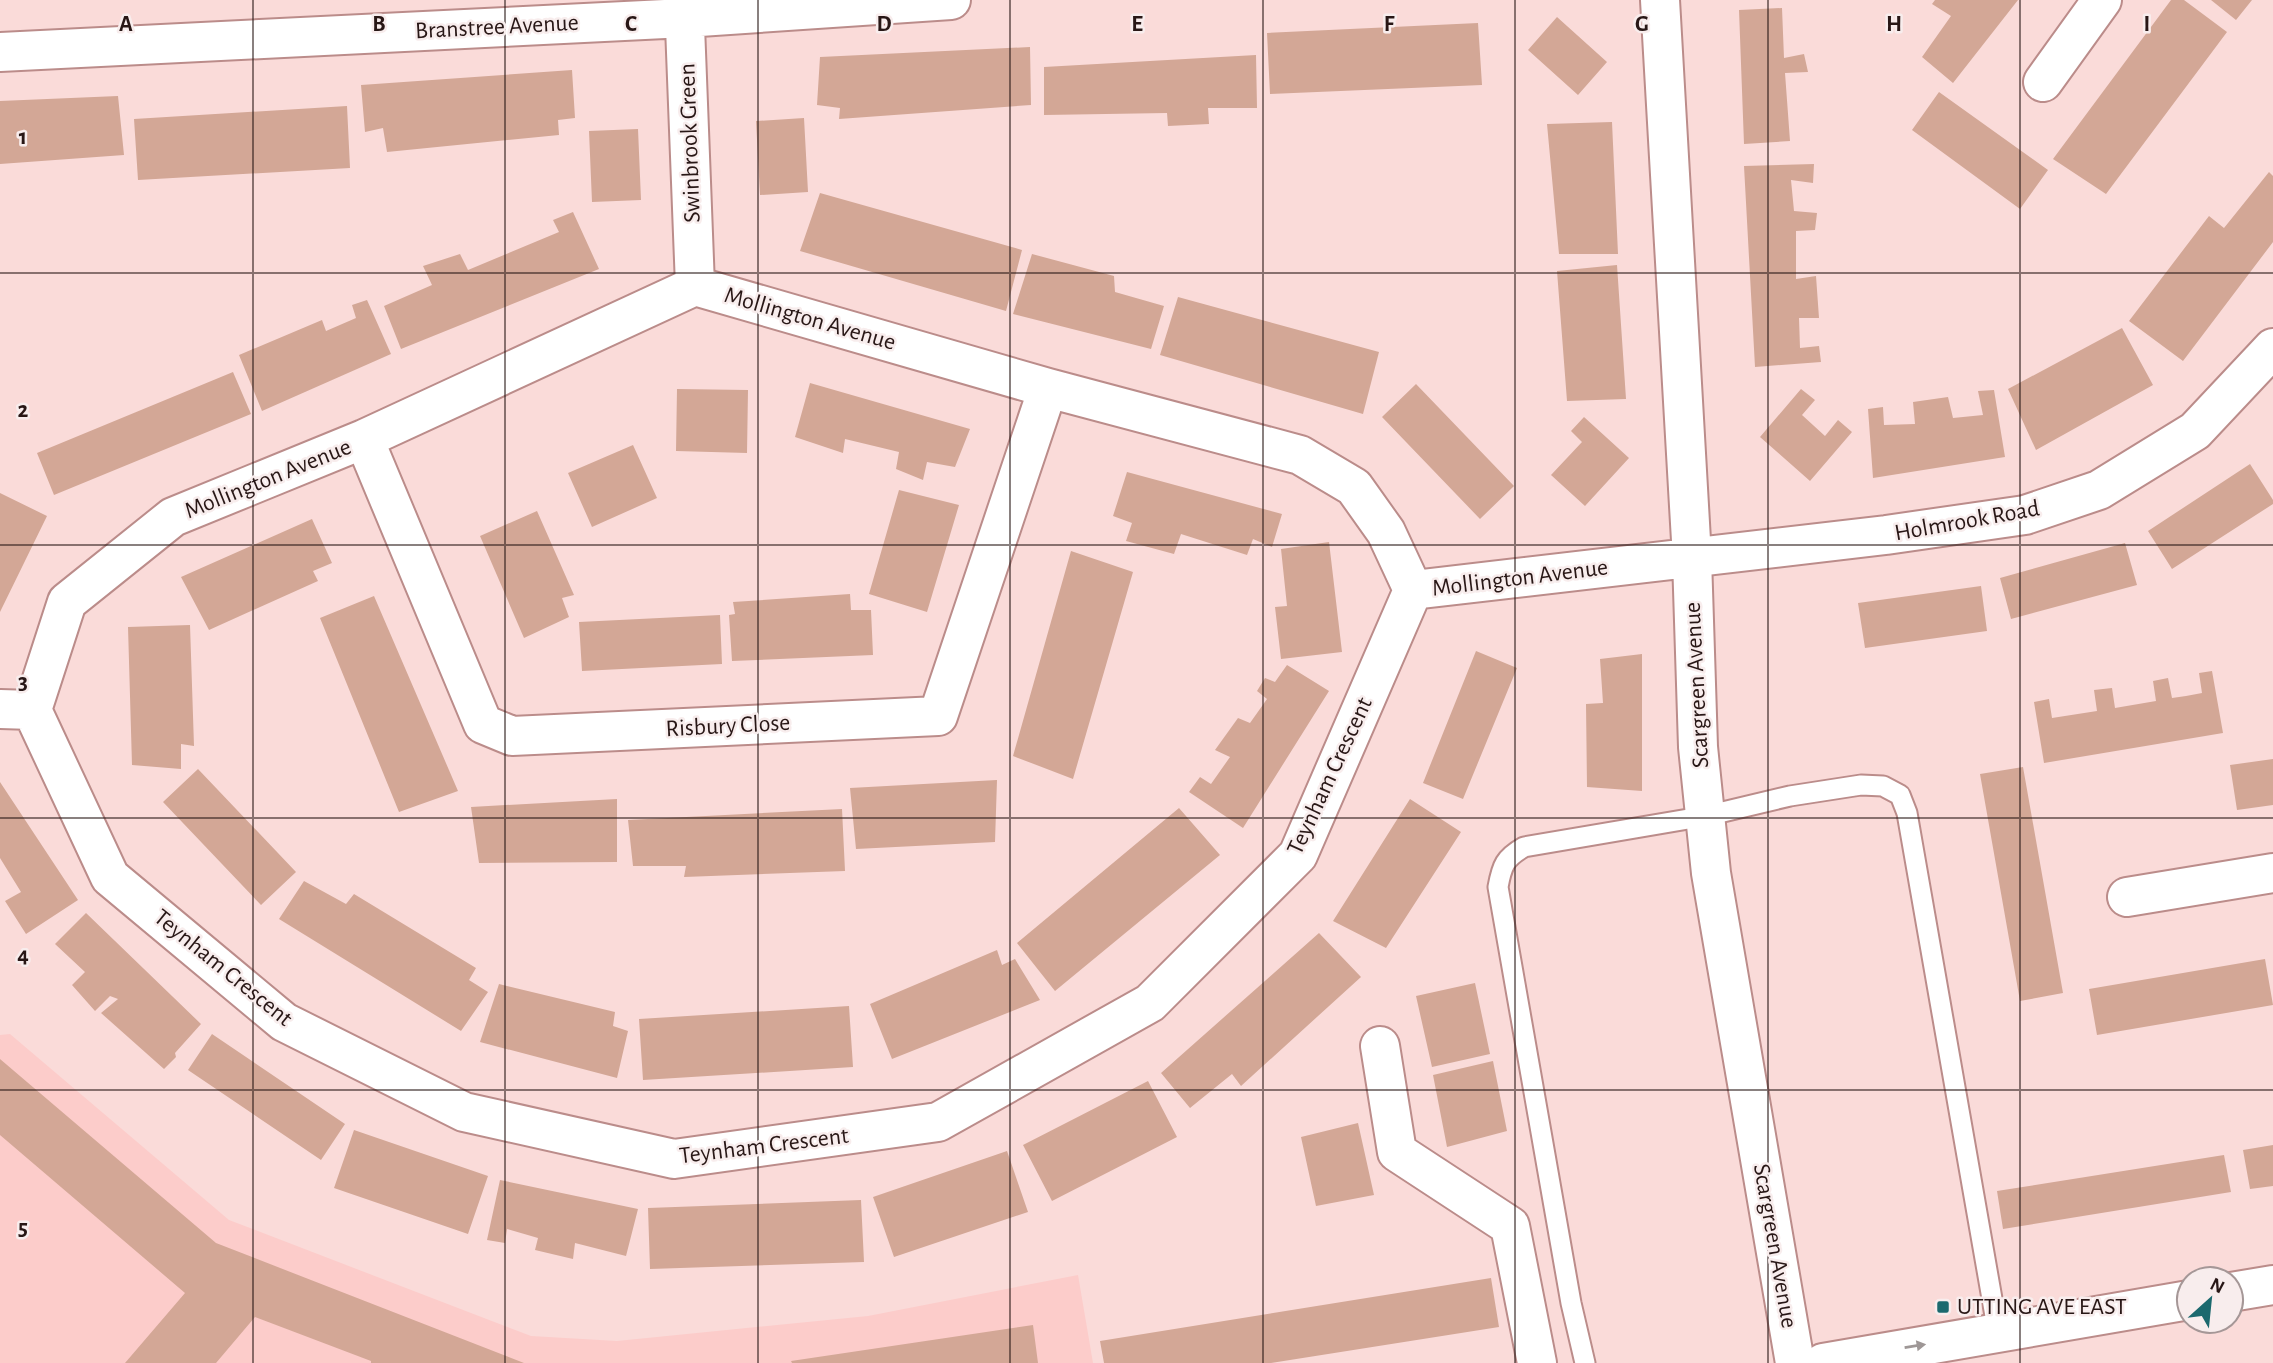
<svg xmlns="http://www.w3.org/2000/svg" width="2273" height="1363" font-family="'Alegreya Sans',sans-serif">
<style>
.built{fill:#fcccca}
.building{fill:#d3a796}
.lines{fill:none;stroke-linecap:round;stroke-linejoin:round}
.service-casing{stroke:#bb8c8a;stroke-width:23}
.minor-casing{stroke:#bb8c8a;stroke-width:42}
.tertiary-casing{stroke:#bb8c8a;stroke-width:42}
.service{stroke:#fff;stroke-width:19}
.minor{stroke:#fff;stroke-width:38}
.tertiary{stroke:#fff;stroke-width:38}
.oneway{fill:#9e9796}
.grid{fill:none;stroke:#281716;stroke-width:2;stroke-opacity:0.55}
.poi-dot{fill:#1c696e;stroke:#f8eded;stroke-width:2.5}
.labels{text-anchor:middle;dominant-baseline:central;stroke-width:5;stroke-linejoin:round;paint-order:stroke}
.street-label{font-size:24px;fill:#281716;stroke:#f8eded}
.poi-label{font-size:24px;fill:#281716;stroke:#f8eded;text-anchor:start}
.grid-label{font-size:23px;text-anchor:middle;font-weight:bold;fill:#281716;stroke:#f8eded;stroke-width:5;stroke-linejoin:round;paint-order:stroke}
</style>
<rect width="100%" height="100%" fill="#fadbd9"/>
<!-- built -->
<path class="built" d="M10,1034L229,1220L531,1336L617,1341L868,1316L1078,1275L1093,1363H0V1035Z"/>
<!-- building -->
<path class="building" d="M1935,0H2018L1953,83L1922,57L1951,16L1932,4Z
M2171,0H2184L2227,32L2106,194L2053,159Z
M2211,0H2252L2236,20Z
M1782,8L1784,58L1804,54L1808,72L1785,73L1790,141L1744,144L1739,10Z
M1557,17L1607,62L1578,95L1528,50Z
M1478,23L1482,85L1270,94L1267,33Z
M1030,47L1031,105L839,119L840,108L817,105L820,57Z
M1256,55L1257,108H1208L1209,124L1168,126L1167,113L1044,115V67Z
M572,70L575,118L558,120L559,135L387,152L383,128L365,132L361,85Z
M1939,92L2048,170L2020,209L1912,130Z
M118,96L124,155L0,164V101Z
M347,106L350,168L138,180L134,119Z
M804,118L808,192L760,195L756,121Z
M1612,122L1618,254H1559L1547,124Z
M638,129L641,200L592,202L589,131Z
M1814,164L1813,183L1791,180L1794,211L1817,213L1815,230L1796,231V279L1816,276L1819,318H1799L1800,348L1819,346L1821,362L1755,367L1744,166Z
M2269,172L2273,176V242L2183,361L2129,321L2209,216L2224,228Z
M820,193L1022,250L1006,311L800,251Z
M573,212L599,269L401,349L384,306L432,285L423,266L460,254L468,270L559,232L553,220Z
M1032,254L1114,276L1115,292L1164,306L1151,349L1013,314Z
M1617,265L1626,399L1567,401L1557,271Z
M1178,297L1379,352L1363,414L1160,355Z
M367,300L391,354L262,411L239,355L322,320L326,331L356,318L352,305Z
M2122,328L2153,385L2036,450L2008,389Z
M233,372L251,414L54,495L37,453Z
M810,383L970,429L955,467L927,462L923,480L896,469L899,452L845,439L843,453L795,437Z
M1416,384L1514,486L1480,519L1382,417Z
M677,389L748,390L747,453L676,451Z
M1801,389L1815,400L1802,415L1825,436L1838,420L1852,432L1810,481L1760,437Z
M1994,390L2005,457L1873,478L1868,409L1883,407L1884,425L1915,424L1913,402L1948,397L1953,418L1983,415L1978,391Z
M1584,417L1629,458L1585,506L1551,475L1582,442L1571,431Z
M633,445L657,498L592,527L568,473Z
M2250,464L2273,500V504L2172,569L2148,531Z
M1127,472L1282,514L1272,547L1253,539L1247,555L1181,534L1174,554L1126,541L1132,523L1113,516Z
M899,490L959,505L927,612L869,594Z
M0,493L47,516L0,612Z
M537,511L574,595L562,598L569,617L524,638L480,536Z
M312,519L332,563L313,571L318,581L209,630L181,577Z
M1329,542L1342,652L1281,659L1275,607L1287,606L1281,549Z
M2125,543L2137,585L2011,619L2000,578Z
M1071,551L1133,572L1073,779L1013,756Z
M1981,586L1987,631L1865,648L1858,603Z
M850,594L851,610H871L873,655L732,661L729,615L735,614L733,602Z
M374,596L458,791L399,812L320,618Z
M720,615L722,664L582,671L579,622Z
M190,625L194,746L181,744V769L132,765L128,627Z
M1476,651L1517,668L1463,799L1423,783Z
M1642,654V791L1587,787L1586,704L1603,703L1600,659Z
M1287,665L1329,691L1243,828L1189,792L1200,777L1211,784L1230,757L1215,750L1238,718L1250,723L1267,699L1257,691L1265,678L1275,682Z
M2212,671L2223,733L2044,763L2034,702L2049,699L2052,718L2097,711L2094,690L2112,688L2115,708L2156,701L2153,681L2168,678L2172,698L2186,696L2202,693L2199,673Z
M2273,759V805L2237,810L2230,765Z
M2023,767L2063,993L2020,1001L1980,774Z
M198,769L296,872L261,905L163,802Z
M997,780L995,842L856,849L850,788Z
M0,782L78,900L26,934L5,901L21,892L0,858Z
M617,799V862L479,863L471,807Z
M1410,799L1461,832L1386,948L1333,921Z
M1179,808L1220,855L1055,991L1017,943Z
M842,809L845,871L684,877L686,866H633L628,820Z
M304,881L346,904L354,894L476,968L469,980L488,992L461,1031L279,919Z
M86,913L201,1024L175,1053L176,1057L164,1069L101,1013L118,999L110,996L95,1011L72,985L85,972L55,944Z
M1319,933L1361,977L1241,1086L1232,1074L1190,1108L1161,1073Z
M997,950L1002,965L1015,959L1040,1000L892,1059L870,1004Z
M2265,959L2273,1005L2097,1035L2089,989Z
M1475,983L1490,1054L1432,1067L1416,996Z
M499,984L615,1012L613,1026L628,1031L617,1078L480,1042Z
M849,1006L853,1067L643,1080L639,1019Z
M212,1034L345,1124L321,1160L188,1070Z
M0,1059L216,1243L524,1363H371V1361L255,1317L216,1363H125L185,1293L0,1135Z
M1493,1061L1507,1131L1447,1147L1433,1075Z
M1148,1081L1177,1137L1052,1201L1023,1145Z
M1358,1123L1374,1195L1316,1206L1301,1137Z
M354,1130L488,1176L468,1234L334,1188Z
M2273,1145V1186L2250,1189L2243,1150Z
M1007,1151L1028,1212L894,1257L873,1197Z
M2224,1155L2231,1192L2003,1229L1997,1191Z
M500,1180L638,1209L626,1256L575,1243L573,1259L535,1250L538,1238L507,1229L505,1243L487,1240Z
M861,1200L864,1262L650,1269L648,1208Z
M1491,1278L1499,1327L1271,1363H1104L1100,1341Z
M1033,1325L1038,1363H792L791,1361Z"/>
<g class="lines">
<defs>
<path id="service" d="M1585,1363L1571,1303L1498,887C1502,865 1505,858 1524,847L1706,816L1790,796L1861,785L1883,786L1900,795L1907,813L1998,1333"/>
<path id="minor" d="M684,0L695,286
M1660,0L1692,558L1698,747L1711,873L1795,1363
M0,52L685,18L951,0
M2043,82L2102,0
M364,439L483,724L512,736L938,716L1048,388
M1413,590L1886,535L2025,515L2099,490L2195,431L2273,348
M0,709L32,710L67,602L173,517L364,439L695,286L1048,388L1300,455L1354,487L1386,532L1413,590
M32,710L110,877L284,1022L464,1112L674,1159L938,1122L1150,1003L1298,855L1413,590
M2127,897L2273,873
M1380,1046L1397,1152L1510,1226L1537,1363"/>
<path id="tertiary" d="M2231,1292L2273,1285
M1823,1363L2189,1300"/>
</defs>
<!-- service casing -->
<use href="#service" class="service-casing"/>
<!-- minor casing -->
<use href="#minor" class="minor-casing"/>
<!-- tertiary casing -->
<use href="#tertiary" class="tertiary-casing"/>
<!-- service -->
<use href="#service" class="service"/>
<!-- minor -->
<use href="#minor" class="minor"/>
<!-- tertiary -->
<use href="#tertiary" class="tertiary"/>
</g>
<!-- one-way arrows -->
<defs><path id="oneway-solid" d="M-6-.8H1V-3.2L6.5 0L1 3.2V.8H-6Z" transform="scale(1.75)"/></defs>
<use class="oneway" href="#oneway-solid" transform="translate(1915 1346) rotate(-9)"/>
<!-- grid -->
<path class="grid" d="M253,0V1363M505,0V1363M758,0V1363M1010,0V1363M1263,0V1363M1515,0V1363M1768,0V1363M2020,0V1363M0,273H2273M0,545H2273M0,818H2273M0,1090H2273"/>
<!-- markers -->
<rect class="poi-dot" x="1936" y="1300" width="14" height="14" rx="3.5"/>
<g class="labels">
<!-- street labels -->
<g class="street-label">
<text transform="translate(497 27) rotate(-3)">Branstree Avenue</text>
<text transform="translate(690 143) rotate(-92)">Swinbrook Green</text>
<text transform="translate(810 319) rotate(16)">Mollington Avenue</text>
<text transform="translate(268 479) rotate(-22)">Mollington Avenue</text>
<text transform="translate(1967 521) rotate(-10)">Holmrook Road</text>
<text transform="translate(1520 578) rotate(-7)">Mollington Avenue</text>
<text transform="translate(1697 685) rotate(-93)">Scargreen Avenue</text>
<text transform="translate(728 726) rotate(-3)">Risbury Close</text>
<text transform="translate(1330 776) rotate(-65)">Teynham Crescent</text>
<text transform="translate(223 968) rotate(39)">Teynham Crescent</text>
<text transform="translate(764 1146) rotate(-7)">Teynham Crescent</text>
<text transform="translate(1775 1246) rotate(80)">Scargreen Avenue</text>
</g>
<!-- poi labels -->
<g class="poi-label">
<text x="1957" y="1307">UTTING AVE EAST</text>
</g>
</g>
<g class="grid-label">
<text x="126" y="31">A</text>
<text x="379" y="31">B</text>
<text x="631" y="31">C</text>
<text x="884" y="31">D</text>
<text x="1137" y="31">E</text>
<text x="1389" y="31">F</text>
<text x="1642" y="31">G</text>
<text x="1894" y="31">H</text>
<text x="2147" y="31">I</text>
<text x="23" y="144">1</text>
<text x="23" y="417">2</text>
<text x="23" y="689">3</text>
<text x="23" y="962">4</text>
<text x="23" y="1235">5</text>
</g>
<!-- north arrow -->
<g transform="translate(2210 1300) rotate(27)"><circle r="33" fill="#f8eded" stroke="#a59797" stroke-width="2"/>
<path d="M0-5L12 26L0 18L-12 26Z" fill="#1c696e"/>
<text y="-10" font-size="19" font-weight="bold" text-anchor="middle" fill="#281716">N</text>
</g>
</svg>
